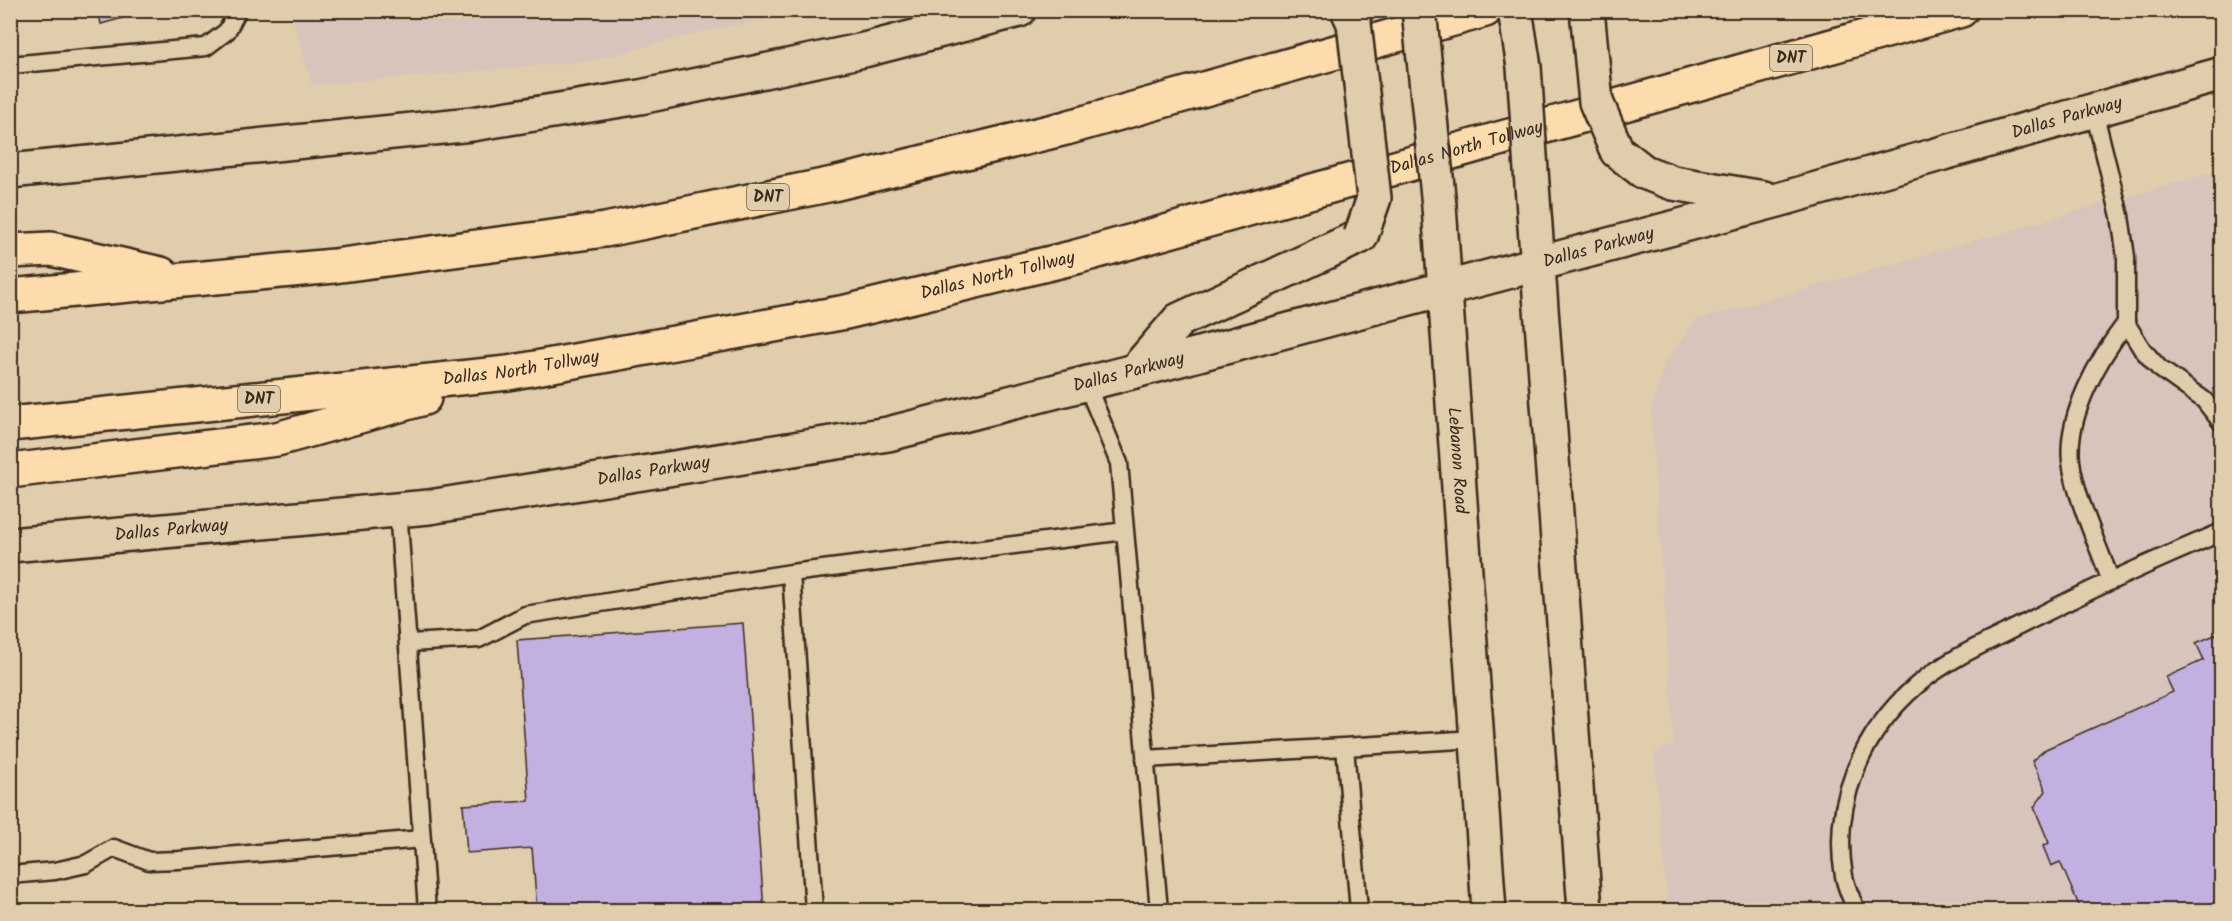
<svg xmlns="http://www.w3.org/2000/svg" width="2232" height="921" font-family="Kalam,sans-serif">
<style>
.built{fill:#d7c4bb}
.building{fill:#c1b0e0;stroke:#3b2a1e;stroke-width:1.5}
.lines{fill:none;stroke-linecap:round;stroke-linejoin:round}
.service-casing{stroke:#3b2a1e;stroke-width:21}
.secondary-casing{stroke:#3b2a1e;stroke-width:38}
.motorway-casing{stroke:#3b2a1e;stroke-width:38}
.service{stroke:#e0cdab;stroke-width:16}
.secondary{stroke:#e0cdab;stroke-width:33}
.motorway{stroke:#fcdcac;stroke-width:33}
.secondary-bridge-casing{stroke:#3b2a1e;stroke-width:38;stroke-linecap:butt}
.secondary-bridge{stroke:#e0cdab;stroke-width:33}
.labels{text-anchor:middle;dominant-baseline:central;stroke-width:5;stroke-linejoin:round;paint-order:stroke}
.shield{fill:#e0cdab;stroke:#6c5b48;stroke-width:1.5}
.shield-label{font-size:16px;font-weight:bold;fill:#3b2a1e}
.street-label{font-size:18px;fill:#3b2a1e;stroke:#e0cdab}
</style>
<rect width="100%" height="100%" fill="#e0cdab"/>
<filter id="ink" filterUnits="userSpaceOnUse"><feTurbulence type="fractalNoise" baseFrequency=".0167" numOctaves="2"/><feDisplacementMap in="SourceGraphic" scale="12" xChannelSelector="R" yChannelSelector="G"/><feConvolveMatrix kernelMatrix="1 2 1 2 8 2 1 2 1" color-interpolation-filters="sRGB"/></filter>
<g filter="url(#ink)">
<!-- built -->
<path class="built" d="M291,11V10L813,11L705,31L592,61L312,85Z
M2221,170V910H1668L1654,753L1674,744L1651,411L1665,364L1695,321Z"/>
<!-- building -->
<path class="building" d="M98,10H152L101,24Z
M743,623L764,910H537L532,848L467,853L463,805L529,801L517,640Z
M2222,632V910H2081L2060,862L2051,866L2043,846L2049,843L2034,807L2046,791L2032,761L2046,749L2173,692L2166,677L2204,660L2196,643Z"/>
<g class="lines">
<defs>
<path id="service" d="M10,65L206,47L227,31L238,10
M2094,111L2120,216L2126,257V323L2142,349L2159,368L2204,400L2222,423
M1086,383L1119,463L1159,910
M398,509L427,910
M791,573L814,910
M2110,579C2098,545 2075,496 2071,461C2066,415 2099,358 2126,323
M409,643L479,639L525,615L791,573L1125,531
M1345,747L1359,910
M1145,759L1476,739
M10,875L55,871L86,864L114,848L149,861L179,860L422,839
M1856,910C1852,899 1846,888 1844,876C1831,804 1862,732 1917,685C1949,658 1990,641 2027,622C2091,589 2155,560 2222,532"/>
<g id="secondary">
<path d="M1617,151L1644,172L1673,183L1764,198"/>
<path d="M10,171L472,124L640,97L864,50L1019,10"/>
<path d="M1532,185L1585,910"/>
<path id="s1" d="M1439,206L1489,910"/>
<path d="M1135,371L1179,320L1361,236"/>
<path id="s2" d="M10,545L429,507L888,434L1135,371L1778,200L2222,74"/>
</g>
<g id="motorway">
<path d="M10,251L51,249L161,274"/>
<path d="M10,296L334,266L605,230L833,184L1066,128L1485,10"/>
<path id="s3" d="M10,424L508,373L846,312L1076,257L1961,10"/>
<path d="M10,471L277,439L424,398"/>
</g>
</defs>
<!-- service casing -->
<use href="#service" class="service-casing"/>
<!-- secondary casing -->
<use href="#secondary" class="secondary-casing"/>
<!-- motorway casing -->
<use href="#motorway" class="motorway-casing"/>
<!-- service -->
<use href="#service" class="service"/>
<!-- secondary -->
<use href="#secondary" class="secondary"/>
<!-- motorway -->
<use href="#motorway" class="motorway"/>
<defs>
<path id="secondary-bridge" d="M1348,10L1354,23L1374,198L1361,236
M1419,10L1439,206
M1515,10L1524,67L1532,185
M1587,10L1596,102L1617,151"/>
</defs>
<!-- secondary-bridge casing -->
<use href="#secondary-bridge" class="secondary-bridge-casing"/>
<!-- secondary-bridge -->
<use href="#secondary-bridge" class="secondary-bridge"/>
</g>
</g>
<g class="labels">
<!-- shield labels -->
<g class="shield">
<rect x="1770" y="45" width="42" height="26" rx="4.5"/>
<rect x="747" y="184" width="42" height="26" rx="4.5"/>
<rect x="238" y="386" width="42" height="26" rx="4.5"/>
</g>
<g class="shield-label">
<text x="1791" y="58">DNT</text>
<text x="768" y="197">DNT</text>
<text x="259" y="399">DNT</text>
</g>
<!-- street labels -->
<g class="street-label">
<text stroke="none"><textPath href="#s2" startOffset="2106">Dallas Parkway</textPath></text>
<text stroke="none"><textPath href="#s3" startOffset="1486">Dallas North Tollway</textPath></text>
<text stroke="none"><textPath href="#s2" startOffset="1620">Dallas Parkway</textPath></text>
<text stroke="none"><textPath href="#s3" startOffset="1000">Dallas North Tollway</textPath></text>
<text stroke="none"><textPath href="#s3" startOffset="514">Dallas North Tollway</textPath></text>
<text stroke="none"><textPath href="#s2" startOffset="1134">Dallas Parkway</textPath></text>
<text stroke="none"><textPath href="#s1" startOffset="255">Lebanon Road</textPath></text>
<text stroke="none"><textPath href="#s2" startOffset="648">Dallas Parkway</textPath></text>
<text stroke="none"><textPath href="#s2" startOffset="162">Dallas Parkway</textPath></text>
</g>
</g>
<!-- margin -->
<rect width="2232" height="921" fill="none" stroke="#e0cdab" stroke-width="36"/>
<rect x="18" y="18" width="2196" height="885" fill="none" stroke="#3b2a1e" stroke-width="2" filter="url(#ink)"/>
</svg>
